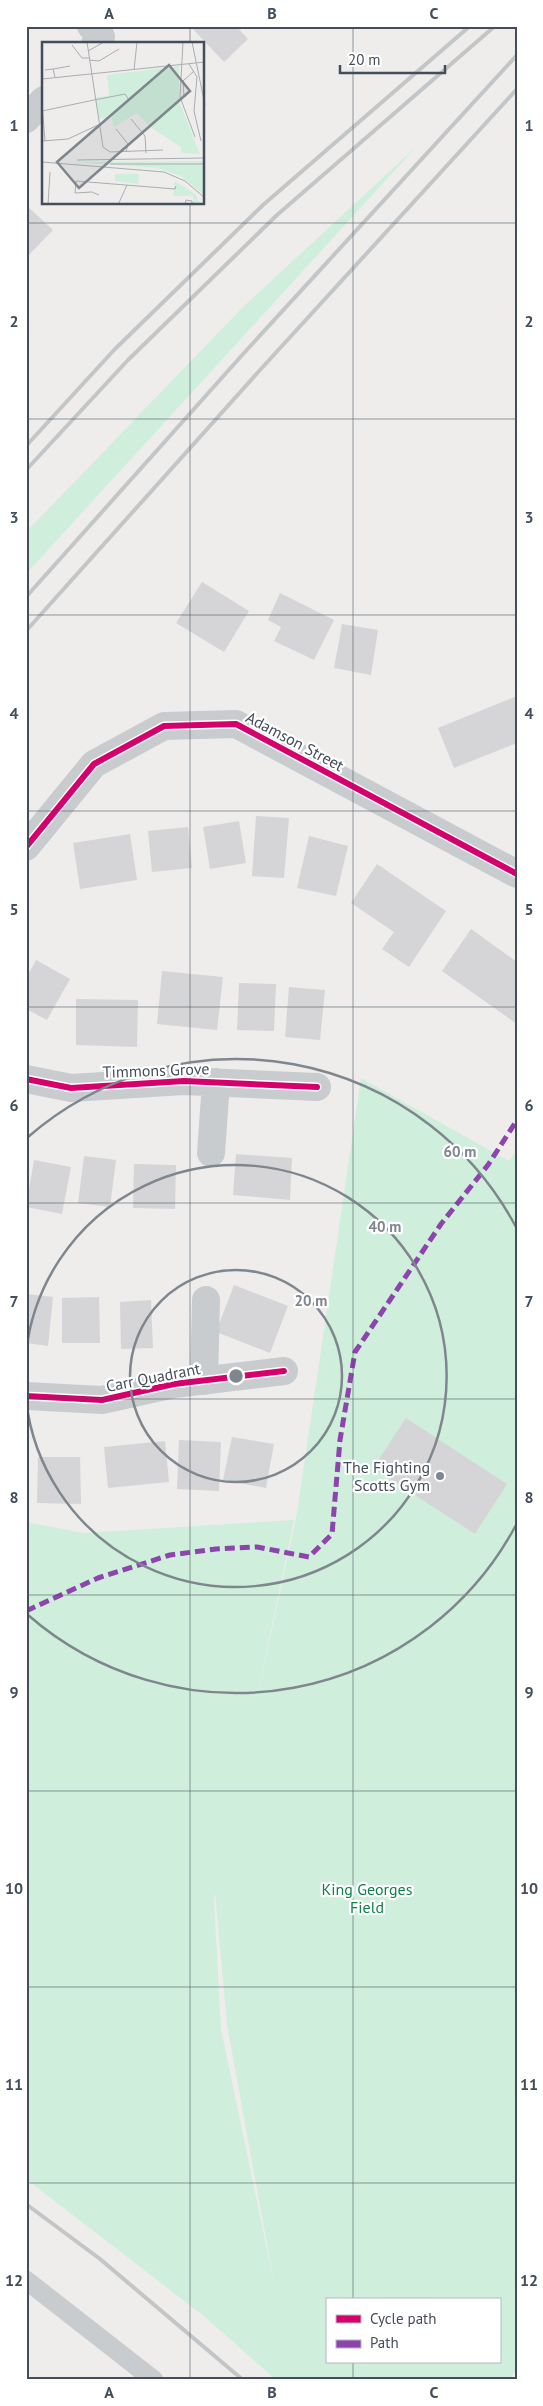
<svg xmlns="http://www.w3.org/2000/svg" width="543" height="2406" font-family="'PT Sans',sans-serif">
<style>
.green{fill:#cfefdc;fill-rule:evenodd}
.building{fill:#d5d5d7}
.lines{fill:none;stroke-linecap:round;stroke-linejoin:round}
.lane{stroke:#c9ccce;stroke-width:19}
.street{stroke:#c9ccce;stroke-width:28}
.rail{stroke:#c3c5c7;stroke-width:4}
.quiet{stroke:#8e44ad;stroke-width:5;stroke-dasharray:10 5;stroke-linecap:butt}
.cycleway-casing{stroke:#fff;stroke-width:9}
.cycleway{stroke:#d6006c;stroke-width:6}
.grid{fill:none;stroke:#434e5a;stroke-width:1;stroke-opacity:0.55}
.ring{fill:none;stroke:#7f868d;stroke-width:2.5}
.poi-dot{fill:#7f868d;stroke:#fff;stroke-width:2}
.labels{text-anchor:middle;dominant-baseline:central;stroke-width:4.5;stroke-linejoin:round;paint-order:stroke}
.street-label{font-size:16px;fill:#434e5a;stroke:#fff}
.poi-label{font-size:16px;fill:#434e5a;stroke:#fff;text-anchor:end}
.park-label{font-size:16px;fill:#10804c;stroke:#fff}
.inset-road{fill:none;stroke:#aaadb2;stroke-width:1}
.view{fill:#7f868d;fill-opacity:0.15;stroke:#7f868d;stroke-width:2.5}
.inset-edge{fill:none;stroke:#434e5a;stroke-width:2.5}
.centre{fill:#7f868d;stroke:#fff;stroke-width:2.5}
.ring-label{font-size:15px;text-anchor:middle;font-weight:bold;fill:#7f868d;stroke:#fff;stroke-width:4.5;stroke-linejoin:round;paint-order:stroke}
.neatline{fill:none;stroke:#434e5a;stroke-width:2}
.grid-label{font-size:16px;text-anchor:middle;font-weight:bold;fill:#434e5a}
</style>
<rect width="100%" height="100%" fill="#eeedec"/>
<!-- green -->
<path class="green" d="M417,146L26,574V532L244,306Z
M361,1078L509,1161L517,1149V2368L509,2380H276L205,2317L26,2179V1522L83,1533L294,1520L253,1717L297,1513ZM215,1893L227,2025L274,2283L221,2029L214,1899ZM327,2300H499V2362H327Z"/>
<!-- building -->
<path class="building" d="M190,26H236L248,39L224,62Z
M26,205L53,230L26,258Z
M202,582L249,611L224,652L176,623Z
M280,593L334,620L314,660L274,641L281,627L268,620Z
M342,624L378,630L371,675L334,668Z
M517,696V743L454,768L438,728Z
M256,816L289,818L284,878L252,876Z
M239,821L246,863L210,869L203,827Z
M188,827L192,868L152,872L148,831Z
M130,834L137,880L80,889L73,843Z
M309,836L348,846L336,896L297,888Z
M377,864L446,911L409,967L382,949L394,932L351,903Z
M471,929L517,962V1024L442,971Z
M36,960L70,979L47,1020L26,1009V978Z
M162,971L223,977L217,1030L157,1024Z
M239,983L276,984L274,1031L237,1030Z
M289,987L325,990L320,1040L285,1037Z
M76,999L138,1000L137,1047L76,1045Z
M236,1154L292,1158L290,1200L233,1195Z
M84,1156L116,1160L110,1207L78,1203Z
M34,1160L71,1167L62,1214L26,1207Z
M134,1164L176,1165L175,1209L133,1208Z
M234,1285L288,1306L270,1353L216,1332Z
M26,1294L53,1297L48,1346L26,1343Z
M99,1297L100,1343H62V1298Z
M151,1300L153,1348L121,1349L120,1302Z
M406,1418L507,1484L475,1534L373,1468Z
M232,1437L274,1444L266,1488L223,1480Z
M179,1440L221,1442L219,1491L177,1489Z
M165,1441L169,1482L108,1488L104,1447Z
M38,1457H80L81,1504L37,1503Z"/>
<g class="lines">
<!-- lane -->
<path class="lane" d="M26,2280L154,2380"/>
<!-- street -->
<path class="street" d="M91,26L101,37L95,44
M26,119L44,100
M26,847L94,764L164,726L236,724L517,874
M26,1079L71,1088L184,1081L317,1087
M211,1153L216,1082
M204,1381L206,1300
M26,1396L102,1400L174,1384L284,1371"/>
<!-- rail -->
<path class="rail" d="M26,446L114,350L263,205L470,26
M26,470L128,360L277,215L495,26
M26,597L244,353L517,55
M26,631L260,370L517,89
M26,2204L100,2259L243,2380"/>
<!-- quiet -->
<path class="quiet" d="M26,1611L98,1578L170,1555L216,1549L257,1547L309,1557L332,1534L340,1440L355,1352L441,1224L488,1165L517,1120"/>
<defs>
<path id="cycleway" d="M26,847L94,764L164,726L236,724L517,874
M26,1079L71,1088L184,1081L317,1087
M26,1396L102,1400L174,1384L284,1371"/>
</defs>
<!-- cycleway casing -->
<use href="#cycleway" class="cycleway-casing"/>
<!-- cycleway -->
<use href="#cycleway" class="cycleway"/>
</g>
<!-- grid -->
<path class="grid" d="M190,26V44M353,26V2300M190,204V2380M26,223H517M26,419H517M26,615H517M26,811H517M26,1007H517M26,1203H517M26,1399H517M26,1595H517M26,1791H517M26,1987H517M26,2183H517M353,2362V2380"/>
<!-- distance rings -->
<g class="ring">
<circle cx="236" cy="1376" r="106"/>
<path d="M26 1352A211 211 0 1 1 26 1400"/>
<path d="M516 1525A317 317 0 0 1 28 1615M28 1137A317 317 0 0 1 516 1227"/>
</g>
<!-- markers -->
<circle class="poi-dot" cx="440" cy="1476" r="5"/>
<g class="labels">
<!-- street labels -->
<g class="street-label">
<text transform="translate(295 741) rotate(28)">Adamson Street</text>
<text transform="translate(156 1070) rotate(-2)">Timmons Grove</text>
<text transform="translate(153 1377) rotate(-11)">Carr Quadrant</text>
</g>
<!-- poi labels -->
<g class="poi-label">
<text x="430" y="1467">The Fighting<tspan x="430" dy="18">Scotts Gym</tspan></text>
</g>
<!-- park labels -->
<g class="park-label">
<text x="367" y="1889">King Georges<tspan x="367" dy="18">Field</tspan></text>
</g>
</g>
<!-- overview -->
<g transform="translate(42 42)">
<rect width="162" height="162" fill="#eeedec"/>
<path d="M137,24V59L158,112L139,111V105L108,85L95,71L72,85L70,75L56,77L54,55L67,54L65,33ZM160,119L162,120V153L140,135L116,126L27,120ZM73,132H97L96,142L73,139ZM133,139L153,152L159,162H151V154H131Z" fill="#cfefdc"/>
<path class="inset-road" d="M45,0L61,105L68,110L121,108M141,0L138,55L153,95M150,0L163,63M30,3L40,16H47M46,9L62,0M47,18L57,19L77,7M147,22L155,35L152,69L159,99M11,27L28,24M3,28L11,27L13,35M92,28L95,0M0,37L163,20M142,54L141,39L152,29M52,58L83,52L87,58M0,62L3,99M0,69L52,58M89,77L103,94L104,111M74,87L86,102L84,110M0,99L26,97L56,83M35,118L163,116M0,120L122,130L143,139L163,156M68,122H163M57,153L50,150L33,151L34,139L133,147L134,144M6,163L8,130M76,163L85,143M143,163L144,158L150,159V163"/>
<path class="view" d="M127,23L148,49L37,146L15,120Z"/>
<rect width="162" height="162" class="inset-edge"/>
</g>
<circle cx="236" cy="1376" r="8" class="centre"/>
<g class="ring-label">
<text x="460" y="1157">60 m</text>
<text x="385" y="1232">40 m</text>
<text x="311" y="1306">20 m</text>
</g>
<!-- border -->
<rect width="543" height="2406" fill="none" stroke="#ffffff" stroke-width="55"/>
<!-- legend -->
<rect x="326" y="2298" width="175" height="65" fill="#ffffff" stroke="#b4b8bd"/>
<rect x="336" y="2315" width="25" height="8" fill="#d6006c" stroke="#b4b8bd"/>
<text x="370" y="2324" font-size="15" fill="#434e5a">Cycle path</text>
<rect x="336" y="2340" width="25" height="8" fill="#8e44ad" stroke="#b4b8bd"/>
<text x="370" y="2348" font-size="15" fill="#434e5a">Path</text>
<!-- scale -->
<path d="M340 65v8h105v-8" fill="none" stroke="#434e5a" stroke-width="2.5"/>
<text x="348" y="65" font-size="15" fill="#434e5a" stroke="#ffffff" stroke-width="4" paint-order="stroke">20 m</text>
<rect x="28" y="28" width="488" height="2350" class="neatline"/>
<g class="grid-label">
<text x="109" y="19">A</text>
<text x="272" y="19">B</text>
<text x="434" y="19">C</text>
<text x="14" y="131">1</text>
<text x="529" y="131">1</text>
<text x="14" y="327">2</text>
<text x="529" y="327">2</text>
<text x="14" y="523">3</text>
<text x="529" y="523">3</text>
<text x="14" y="719">4</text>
<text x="529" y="719">4</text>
<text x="14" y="915">5</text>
<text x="529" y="915">5</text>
<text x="14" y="1111">6</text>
<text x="529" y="1111">6</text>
<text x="14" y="1307">7</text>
<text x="529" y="1307">7</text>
<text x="14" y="1503">8</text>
<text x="529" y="1503">8</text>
<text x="14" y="1698">9</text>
<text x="529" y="1698">9</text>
<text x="14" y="1894">10</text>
<text x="529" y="1894">10</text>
<text x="14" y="2090">11</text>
<text x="529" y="2090">11</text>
<text x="14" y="2286">12</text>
<text x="529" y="2286">12</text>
<text x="109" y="2398">A</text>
<text x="272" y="2398">B</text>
<text x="434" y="2398">C</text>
</g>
</svg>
